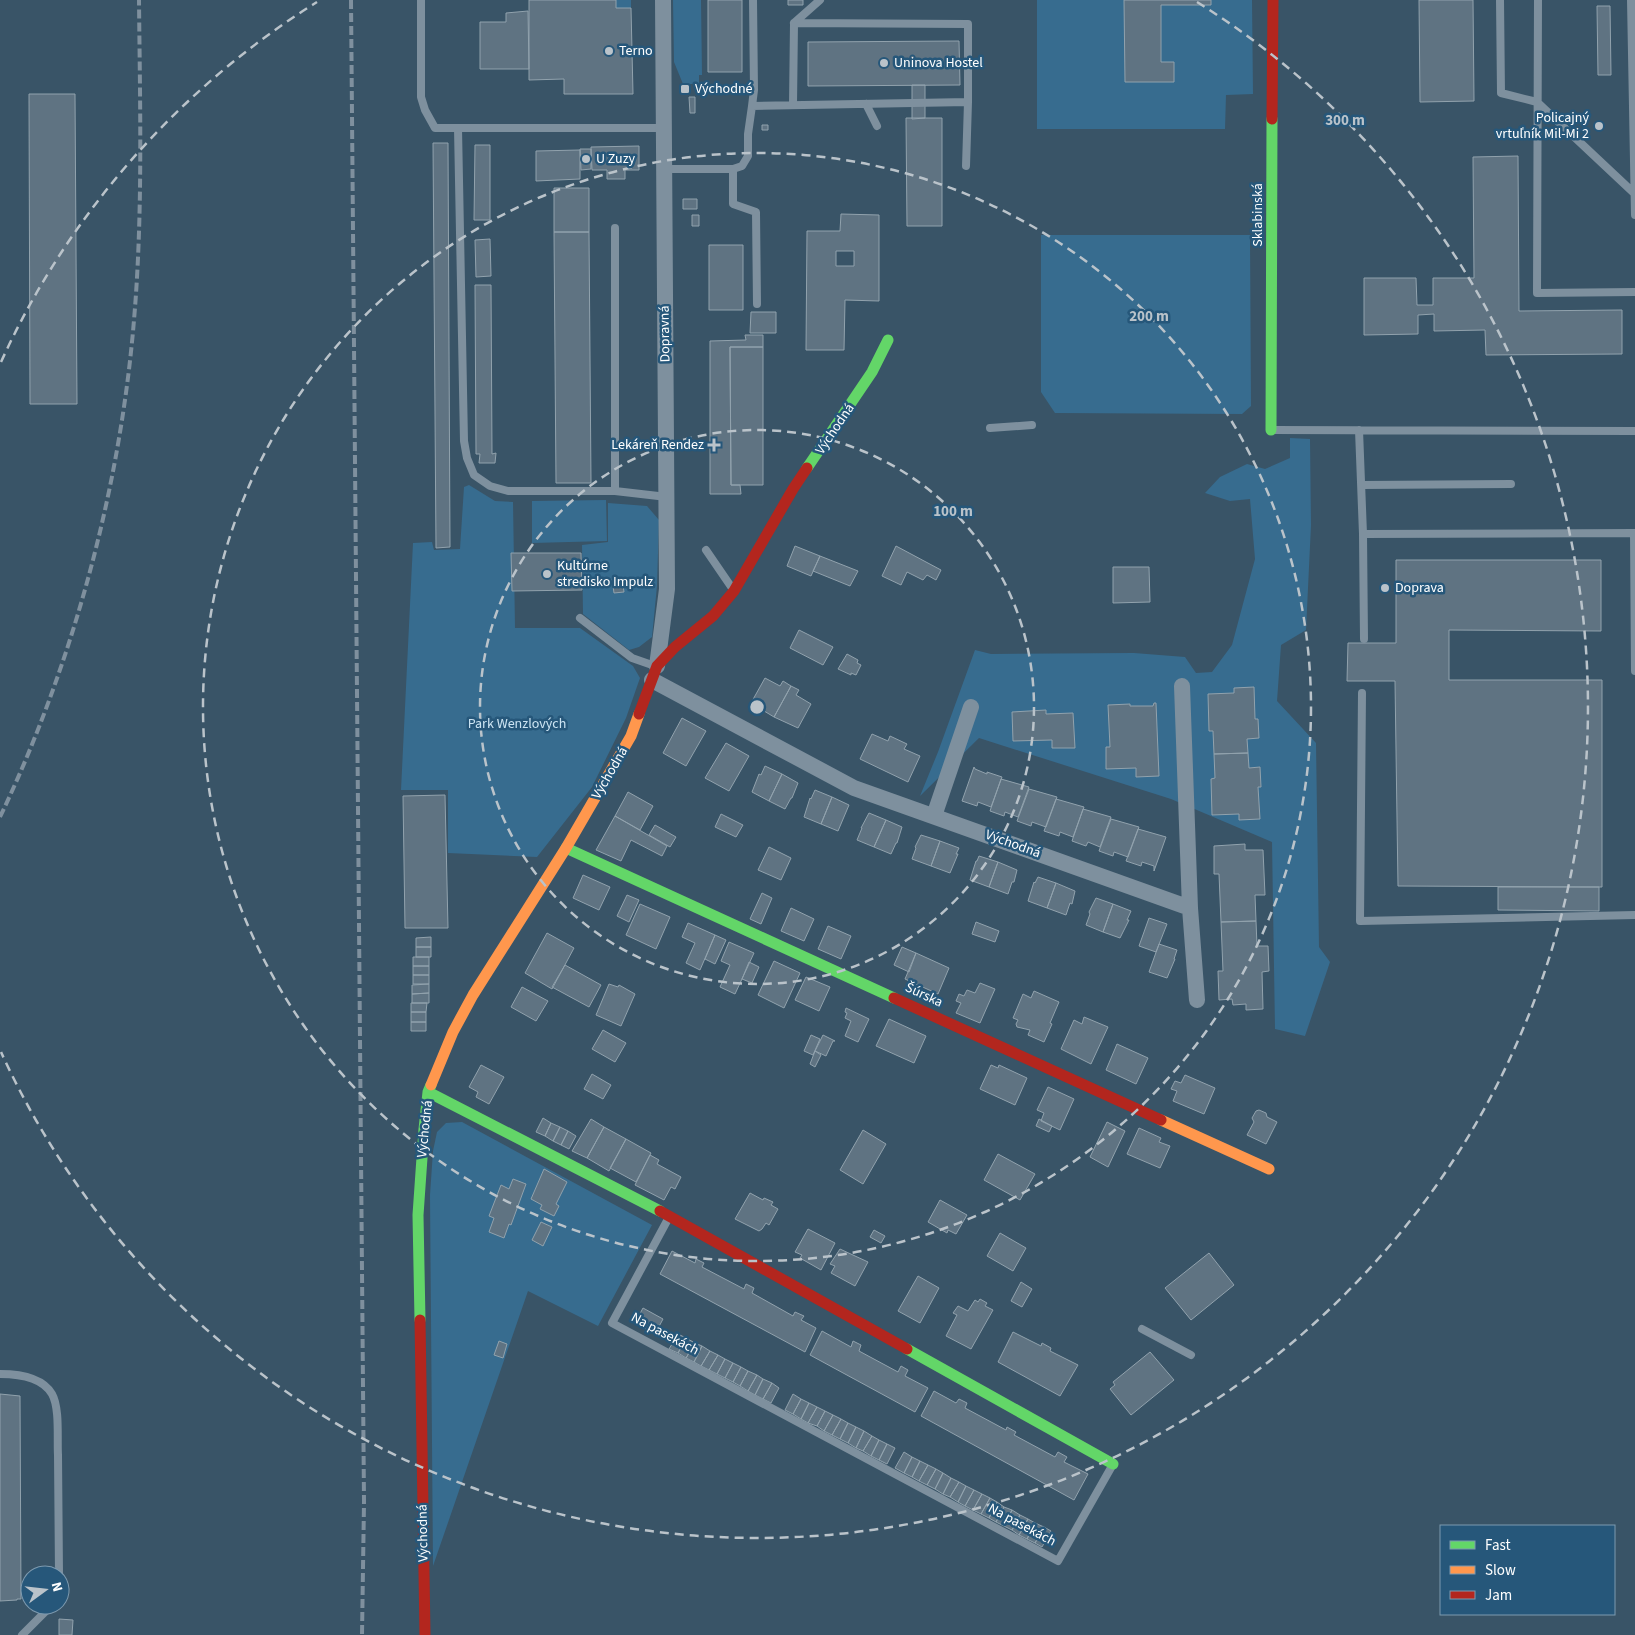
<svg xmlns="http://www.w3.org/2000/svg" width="1635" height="1635" font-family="'Source Sans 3',sans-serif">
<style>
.green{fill:#376c8f}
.building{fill:#5f7382;stroke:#91a2ad;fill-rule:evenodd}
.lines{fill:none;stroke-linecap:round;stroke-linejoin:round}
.lane{stroke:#7e909e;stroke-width:8}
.street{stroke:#7e909e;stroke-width:16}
.fast{stroke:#63d668;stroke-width:11}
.slow{stroke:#ff974d;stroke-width:11}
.jam{stroke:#b3261e;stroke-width:11}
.rail{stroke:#7f909e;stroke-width:4;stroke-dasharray:9 4;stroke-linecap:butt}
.ring{fill:none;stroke:#bac3ca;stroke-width:2.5;stroke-dasharray:9 6}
.poi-dot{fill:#bac3ca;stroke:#26577a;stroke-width:2}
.labels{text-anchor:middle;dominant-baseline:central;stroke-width:5;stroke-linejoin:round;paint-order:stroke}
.poi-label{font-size:14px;fill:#fff;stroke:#26577a;text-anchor:start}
.street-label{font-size:14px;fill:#fff;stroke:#26577a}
.park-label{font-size:14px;fill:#cce4f3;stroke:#26577a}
.centre{fill:#bac3ca;stroke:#26577a;stroke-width:2.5}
.ring-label{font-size:15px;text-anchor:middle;font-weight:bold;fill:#bac3ca;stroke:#26577a;stroke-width:5;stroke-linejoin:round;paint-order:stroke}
</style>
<rect width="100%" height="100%" fill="#395467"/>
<!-- green -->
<path class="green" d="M616,0H631V8H616Z
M673,0H701L702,75H699V84H683L674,62Z
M1037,0H1252L1253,94L1226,95L1225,129H1037Z
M1041,235H1250L1251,406L1242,414L1055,413L1041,392Z
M1290,438L1310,439L1311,525L1306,630L1281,645L1277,701L1316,743L1319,947L1330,962L1305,1036L1275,1029L1272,842L1171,799L979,738L920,796L938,752L975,650L991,654L1134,653L1185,657L1196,673L1212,672L1232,645L1255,559L1250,499L1230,501L1205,493L1220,477L1247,464L1265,469L1290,458Z
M469,485L495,501L513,502L515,628H580L633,666L640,678L626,718L592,787L537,857L448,853V790H401L413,543L432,542L434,550L460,549L464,487Z
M606,500L607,541L532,543V501Z
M608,503L647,506L659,520L657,586L652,637L639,647L629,650L583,614L582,545L608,542Z
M462,1122L652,1225L598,1326L528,1291L433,1566L430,1195L433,1151L437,1132L446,1123Z"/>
<!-- building -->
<path class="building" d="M529,0H616V8H631L633,94H564V79L529,80Z
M708,0H742V72H708Z
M788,0H803V5H788Z
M1124,0H1211V5H1161V62H1174V82H1125Z
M1419,0H1473L1474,101L1420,102Z
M1597,6H1610L1611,75H1598Z
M528,11L529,69H480V22H506V13Z
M959,41L960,85L808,86V42Z
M912,85H925V118L912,119Z
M29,94H75L77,404H30Z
M689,97H695V113H690Z
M906,118H942V226H907Z
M762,125H768V130H762Z
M433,143H448L450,547L436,548Z
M475,145H490V220H474Z
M639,146V170H625V179H607V170H592L591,147Z
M580,149H591V169L581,170Z
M580,150V179L536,181V151Z
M1518,156L1519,311L1622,310V354L1486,355L1485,330L1434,331V314L1418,315V334L1364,335V278H1416L1417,305H1433V278H1474L1473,157Z
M554,188H589V232H554Z
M683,199H697V209H683Z
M841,214L879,215V301L845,300L844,350H806L807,231H840ZM836,251H854V266H836Z
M692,215H699V226H692Z
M554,232H589L591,483H556Z
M490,239L491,276L476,277L475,240Z
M709,245H743V310H709Z
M475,285H491L492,454L496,453L495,463H479L480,454H476Z
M751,312H776V333H750Z
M745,335H763V347H730L731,485H740L741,494H710V341L746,340Z
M730,347H763V485H731Z
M795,546L820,556L811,576L787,566Z
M896,546L941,570L936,580L927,575L923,580L907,572L901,585L882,576Z
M511,553H581L582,590L512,591Z
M820,556L858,571L850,586L813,571Z
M1396,560H1601V631L1449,630V680H1602V887L1398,886L1395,681H1347L1348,643H1396Z
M1113,567H1149L1150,602L1113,603Z
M622,578L624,592L614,593L612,579Z
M799,630L833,647L823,665L790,648Z
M847,654L858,660L857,663L861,665L856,675L851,673V675L838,669Z
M765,678L780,686L783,681L791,686L774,717L751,703Z
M791,686L799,690L796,695L811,704L798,728L774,717Z
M1254,687L1255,719H1258L1259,738L1247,739L1248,753L1214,754L1213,731H1209L1208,694L1234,693V688Z
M1154,703H1156L1159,776L1136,777V768L1106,769V747H1110L1108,705L1130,704V706H1153Z
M1046,710V714L1073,713L1075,748H1052V740L1013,741L1012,712Z
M682,718L706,731L686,766L663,753Z
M872,734L888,741L890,736L907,744L904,749L920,756L908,782L860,759Z
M726,743L749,756L729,791L705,778Z
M1248,753L1249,768L1260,767L1261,787H1258L1260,819L1239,820V814L1212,815L1211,779L1215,778L1214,754Z
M765,766L782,774L769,801L752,792L759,774L761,775Z
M974,767L975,769L987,774V772L1002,777L991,807L978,802L977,806L962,801Z
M782,774L798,783L792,798H791L785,809L769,801Z
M1001,779L1029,787L1018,817L1005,812L1004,816L990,811Z
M1029,789L1057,797L1046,827L1032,822L1031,826L1017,821Z
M815,790L832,797L821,824L804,817L810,798L811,799Z
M628,792L653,806L640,830L615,816Z
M445,795L448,928H405L403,796Z
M832,797L849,805L838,831L821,824Z
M1056,799L1084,807L1073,837L1060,832L1059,836L1044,831Z
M1083,809L1111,817L1100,847L1088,842L1086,846L1072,841Z
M869,813L886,820L874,847L857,840L862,828H861Z
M721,814L743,825L736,837L715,827Z
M615,816L667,846L662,856L631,840L621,861L596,850Z
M1111,819L1139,827L1128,857L1114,852L1113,856L1099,851Z
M886,820L902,827L897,843H896L891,854L874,847Z
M655,825L676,837L670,847L649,835Z
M1138,829L1166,837L1154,871V866L1142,862L1141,866L1126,861Z
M921,835L940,841L931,866L912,859L916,848L915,847Z
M940,841L959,848L956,854H958L950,873L931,866Z
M1245,844V850H1263L1265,895H1255L1256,921L1221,922L1219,874H1214V846Z
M769,847L791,858L781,880L758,870Z
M979,856L998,862L989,887L970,880L976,861H977Z
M998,862L1017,870L1014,882H1012L1008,894L989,887Z
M583,875L610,887L599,910L573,898Z
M1038,877L1056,883L1047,908L1028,901L1034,882L1035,883Z
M1056,883L1075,891L1072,904L1070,903L1066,915L1047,908Z
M1498,887H1599V911L1498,910Z
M762,893L772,898L761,924L750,919Z
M627,895L639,900L629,922L617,916Z
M1096,898L1113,904L1103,932L1086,925L1090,914L1089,912Z
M640,904L670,917L656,949L626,935Z
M1113,904L1131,911L1127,920H1129L1120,938L1103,932Z
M791,908L814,919L804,941L781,931Z
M1149,918L1167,924L1156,952L1139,946Z
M1256,921L1257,946H1268L1269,971L1262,972L1263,1009L1246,1010V1004L1233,1005L1232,999L1219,1000L1218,971H1223L1221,922Z
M976,922L999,931L995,942L972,934Z
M688,923L715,935L700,970L686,963L695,943L682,937Z
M828,926L851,936L841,959L818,949Z
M547,933L574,948L552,989L525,973Z
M715,935L726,940L715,964L705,959Z
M431,937V947H416V938Z
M729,942L754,953L735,994L720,987L730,965L721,961Z
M1159,944L1177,950L1174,959H1175L1167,978L1149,972Z
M416,947H431V957H416Z
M902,947L916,953L909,972L894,965Z
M916,953L949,968L938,994L905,979Z
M413,957H429V966H413Z
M774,961L800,973L784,1008L758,995Z
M749,962L759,967L752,983L742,979Z
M565,965L601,985L589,1007L552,987Z
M413,966H429V975H413Z
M413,975H429V984H413Z
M806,977L830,987L819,1011L795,1000Z
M980,983L995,989L980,1023L956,1013L961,1003L956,1001L959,994L964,996L967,990L975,993Z
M429,984V993L412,994V985Z
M609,984L618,987L619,985L635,994L621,1026L596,1015Z
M522,987L548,1001L536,1021L511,1007Z
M1034,991L1059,1002L1050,1023L1052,1024L1044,1042L1028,1035L1030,1030L1017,1027L1016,1024L1018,1020L1013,1018L1023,994L1031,998Z
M429,993V1003H412V994Z
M411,1003H427L426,1012H411Z
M846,1008L869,1019L858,1042L845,1036L851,1021L845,1018L847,1013L845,1012Z
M411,1012H426V1022H411Z
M1084,1017L1108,1027L1091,1064L1061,1049L1074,1020L1082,1024Z
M889,1019L926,1036L914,1063L876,1046Z
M411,1022H426V1031H411Z
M603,1030L626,1043L615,1062L592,1049Z
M811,1035L820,1039L813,1055L804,1051Z
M823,1035L835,1041H833L826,1056L815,1051Z
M1117,1044L1148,1058L1136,1084L1106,1070Z
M815,1051L821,1055L815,1067L810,1064Z
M481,1065L504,1077L489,1104L476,1097L478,1092L469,1087Z
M991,1065L998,1068L999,1065L1027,1078L1015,1105L980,1089Z
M592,1074L611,1085L603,1099L584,1089Z
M1185,1075L1215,1088L1204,1114L1173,1101L1177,1091L1171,1089L1175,1081L1181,1083Z
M1048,1087L1074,1099L1060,1130L1041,1121L1044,1113L1037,1110Z
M1259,1110L1266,1113L1267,1117L1277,1122L1266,1144L1247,1135L1254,1122L1252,1118L1256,1111Z
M543,1118L551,1123L545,1136L536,1132Z
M591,1119L604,1127L587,1158L572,1151Z
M1039,1119L1052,1126L1049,1132L1036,1126Z
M1107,1122L1125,1131L1108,1167L1090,1157Z
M551,1123L560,1127L553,1141L545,1136Z
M560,1127L568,1131L561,1145L553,1141Z
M604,1127L626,1139L609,1171L587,1158Z
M1139,1128L1161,1138L1159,1142L1170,1146L1160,1168L1127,1154Z
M863,1130L886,1144L863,1184L840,1170Z
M568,1131L576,1136L569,1149L561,1145Z
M626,1139L651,1153L636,1182L610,1168Z
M998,1154L1035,1174L1020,1200L984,1180Z
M650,1155L659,1160L657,1164L681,1177L675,1189L671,1187L664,1200L635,1185Z
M544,1169L567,1182L556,1204L559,1206L554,1216L540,1209L542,1205L531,1199Z
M513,1179L526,1184L511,1225L509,1224L504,1238L489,1232L494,1218L489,1216L501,1185L509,1189Z
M750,1193L763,1200L764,1198L773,1202L771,1205L778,1209L769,1225L766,1223L762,1229L759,1231L735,1219Z
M940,1200L967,1215L956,1234L948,1230L947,1233L928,1222Z
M541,1222L552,1227L543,1246L532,1240Z
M808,1229L835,1243L821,1270L800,1258L802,1255L795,1252Z
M874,1230L885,1236L881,1243L870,1237Z
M1000,1233L1026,1248L1013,1271L987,1256Z
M840,1249L868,1262L855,1286L831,1273L835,1266L830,1264Z
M672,1251L695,1263L696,1259L704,1263L702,1267L744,1289L746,1284L754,1288L752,1293L793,1316L795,1312L804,1316L801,1320L816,1328L805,1352L660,1274Z
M1209,1253L1234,1285L1191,1320L1165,1288Z
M918,1276L939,1288L920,1323L898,1311Z
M1021,1282L1032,1289L1022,1307L1011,1301Z
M980,1299L987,1303L985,1306L993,1310L971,1349L946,1336L957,1315L953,1313L958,1306L968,1311L975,1300L978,1302Z
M643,1308L663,1319L655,1334L635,1323Z
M822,1331L851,1347L853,1341L861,1345L859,1351L898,1372L901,1366L908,1370L905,1376L928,1388L915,1412L810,1355Z
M1013,1332L1041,1346L1042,1343L1051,1348L1050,1351L1078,1365L1060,1396L998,1362Z
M678,1334L686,1338L678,1353L669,1349Z
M686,1338L695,1343L686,1358L678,1353Z
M499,1341L507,1344L503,1358L494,1355Z
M695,1343L702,1346L694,1362L686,1358Z
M702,1346L710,1351L701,1366L694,1362Z
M710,1351L718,1355L709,1370L701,1366Z
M1150,1352L1174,1380L1131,1415L1110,1389L1115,1385L1113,1382Z
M718,1355L725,1359L717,1374L709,1370Z
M725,1359L733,1363L725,1378L717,1374Z
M733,1363L741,1367L733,1382L725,1378Z
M741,1367L748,1371L740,1386L733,1382Z
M748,1371L757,1375L748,1391L740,1386Z
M757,1375L763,1379L755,1395L748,1391Z
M763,1379L772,1383L763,1399L755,1395Z
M772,1383L779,1388L771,1403L763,1399Z
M934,1391L956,1403L959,1399L967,1403L965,1408L1006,1430L1007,1427L1016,1432L1014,1435L1055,1457L1058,1452L1067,1457L1064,1462L1088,1474L1074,1500L921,1416Z
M0,1394L20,1396L21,1599H17V1600L0,1601Z
M793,1394L801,1399L793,1414L785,1410Z
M801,1399L809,1403L801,1419L793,1414Z
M809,1403L817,1407L808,1423L801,1419Z
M817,1407L825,1411L817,1426L808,1423Z
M825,1411L833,1415L824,1431L817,1426Z
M833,1415L841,1419L832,1435L824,1431Z
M841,1419L848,1423L840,1439L832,1435Z
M848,1423L856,1427L848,1443L840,1439Z
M856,1427L864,1431L856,1448L848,1443Z
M864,1431L872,1436L863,1451L856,1448Z
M872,1436L879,1440L871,1456L863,1451Z
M879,1440L887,1444L879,1460L871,1456Z
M887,1444L895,1448L887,1464L879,1460Z
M904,1452L912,1457L904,1473L895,1468Z
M912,1457L920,1461L912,1477L904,1473Z
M920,1461L928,1465L919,1481L912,1477Z
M928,1465L936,1469L927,1485L919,1481Z
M936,1469L943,1473L935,1489L927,1485Z
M943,1473L951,1478L943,1494L935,1489Z
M951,1478L959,1482L950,1497L943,1494Z
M959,1482L966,1486L958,1502L950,1497Z
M966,1486L974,1490L965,1506L958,1502Z
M974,1490L982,1494L973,1510L965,1506Z
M982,1494L990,1498L981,1514L973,1510Z
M990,1498L997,1502L989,1518L981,1514Z
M997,1502L1004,1507L996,1522L989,1518Z
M1004,1507L1012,1510L1004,1526L996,1522Z
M1012,1510L1020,1515L1012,1530L1004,1526Z
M1020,1515L1028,1519L1019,1535L1012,1530Z
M1028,1519L1035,1523L1027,1539L1019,1535Z
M1035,1523L1044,1527L1035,1543L1027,1539Z
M1044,1527L1051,1531L1042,1547L1035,1543Z
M59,1619L73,1620L72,1635H59Z"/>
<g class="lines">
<!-- lane -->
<path class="lane" d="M421,0V97L425,110L435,128H665
M1500,0L1501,93L1537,102L1635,194
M1538,0L1537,293L1635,292
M1631,0L1635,215
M794,23L820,0
M866,104L877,126
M752,106L754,90L753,0
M458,128L464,441L467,458L474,475L490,486L508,491H615L667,497
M966,166L968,102
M665,169H733L742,166L748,156V134L752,106L968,102V24L794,23L793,105
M733,169V204L756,212L757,304
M990,428L1032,425
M1273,430L1635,431
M1359,430L1363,534L1364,639
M1362,485L1511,484
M615,491V228
M1363,534L1634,533L1635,671
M706,550L732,588
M580,618L632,658L655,666
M1362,693L1360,921L1635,915
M668,1219L612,1323L1058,1561L1112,1466
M1142,1329L1191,1355
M0,1374C17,1374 42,1377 52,1394C60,1408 57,1439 58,1455C58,1495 59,1535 59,1575
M22,1635L52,1605"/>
<!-- street -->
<path class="street" d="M657,666L667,589L663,0
M652,680L854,788L1190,908
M1182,686L1190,908L1197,1000
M934,816L971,707"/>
<!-- fast -->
<path class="fast" d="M1271,430L1272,119
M807,468L872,372L888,340
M566,848L894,998
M428,1092L660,1211
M420,1320L418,1215L424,1129L428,1092L431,1085
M907,1349L1113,1464"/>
<!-- slow -->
<path class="slow" d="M431,1085L453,1032L473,995L566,848L631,736L639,714
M1161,1120L1269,1169"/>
<!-- jam -->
<path class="jam" d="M1272,119L1273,0
M639,714L657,666L675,647L713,616L734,591L793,489L807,468
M894,998L1161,1120
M660,1211L907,1349
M420,1320L425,1635"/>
<!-- rail -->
<path class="rail" d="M351,0L364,1502L362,1635
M0,817C73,664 120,489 134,320C143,214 140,106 139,0"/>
</g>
<!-- distance rings -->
<g class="ring">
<circle cx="757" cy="707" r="277"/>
<circle cx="757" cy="707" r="554"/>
<path d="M1 362A831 831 0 0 1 317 2M1197 2A831 831 0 1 1 1 1052"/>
</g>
<!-- markers -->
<g class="poi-dot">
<circle cx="609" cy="51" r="5"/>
<circle cx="884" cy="63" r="5"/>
<rect x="680" y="84" width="10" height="10" rx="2.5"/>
<circle cx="1599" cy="126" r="5"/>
<circle cx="586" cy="159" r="5"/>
<path d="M711.5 437.5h5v5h5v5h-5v5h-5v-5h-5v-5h5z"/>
<circle cx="547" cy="574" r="5"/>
<circle cx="1385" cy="588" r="5"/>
</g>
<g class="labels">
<!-- poi labels -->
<g class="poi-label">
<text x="619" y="51">Terno</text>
<text x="894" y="63">Uninova Hostel</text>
<text x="695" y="89">Východné</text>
<text x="1589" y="118" text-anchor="end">Policajný<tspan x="1589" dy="16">vrtuľník Mil-Mi 2</tspan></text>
<text x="596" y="159">U Zuzy</text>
<text x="704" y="445" text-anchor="end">Lekáreň Rendez</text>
<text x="557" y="566">Kultúrne<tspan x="557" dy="16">stredisko Impulz</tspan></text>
<text x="1395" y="588">Doprava</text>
</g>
<!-- street labels -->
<g class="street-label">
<text transform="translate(1258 215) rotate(-90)">Sklabinská</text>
<text transform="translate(665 334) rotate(-91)">Dopravná</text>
<text transform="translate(835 429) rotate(-56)">Východná</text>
<text transform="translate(610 773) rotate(-60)">Východná</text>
<text transform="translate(1013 844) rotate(20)">Východná</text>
<text transform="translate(924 995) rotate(25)">Šúrska</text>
<text transform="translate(425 1129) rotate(-84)">Východná</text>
<text transform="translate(665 1334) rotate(28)">Na pasekách</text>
<text transform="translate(1022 1525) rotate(28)">Na pasekách</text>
<text transform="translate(423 1533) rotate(-91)">Východná</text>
</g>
<!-- park labels -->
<g class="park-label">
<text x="517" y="724">Park Wenzlových</text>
</g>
</g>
<circle cx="757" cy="707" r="8" class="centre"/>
<g class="ring-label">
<text x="1345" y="125">300 m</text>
<text x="1149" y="321">200 m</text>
<text x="953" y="516">100 m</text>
</g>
<!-- legend -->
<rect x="1440" y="1525" width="175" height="90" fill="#26577a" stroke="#7d9aaf"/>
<rect x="1450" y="1541" width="25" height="8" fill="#63d668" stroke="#7d9aaf"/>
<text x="1485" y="1550" font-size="15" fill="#ffffff">Fast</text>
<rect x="1450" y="1566" width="25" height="8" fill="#ff974d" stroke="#7d9aaf"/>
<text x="1485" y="1575" font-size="15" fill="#ffffff">Slow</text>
<rect x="1450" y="1591" width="25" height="8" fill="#b3261e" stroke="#7d9aaf"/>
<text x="1485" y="1600" font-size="15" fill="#ffffff">Jam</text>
<!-- north arrow -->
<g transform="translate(45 1590) rotate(75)"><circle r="24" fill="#26577a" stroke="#7d9aaf"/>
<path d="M0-4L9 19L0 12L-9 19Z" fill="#bac3ca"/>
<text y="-8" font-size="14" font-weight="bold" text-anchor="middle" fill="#ffffff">N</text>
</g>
</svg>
